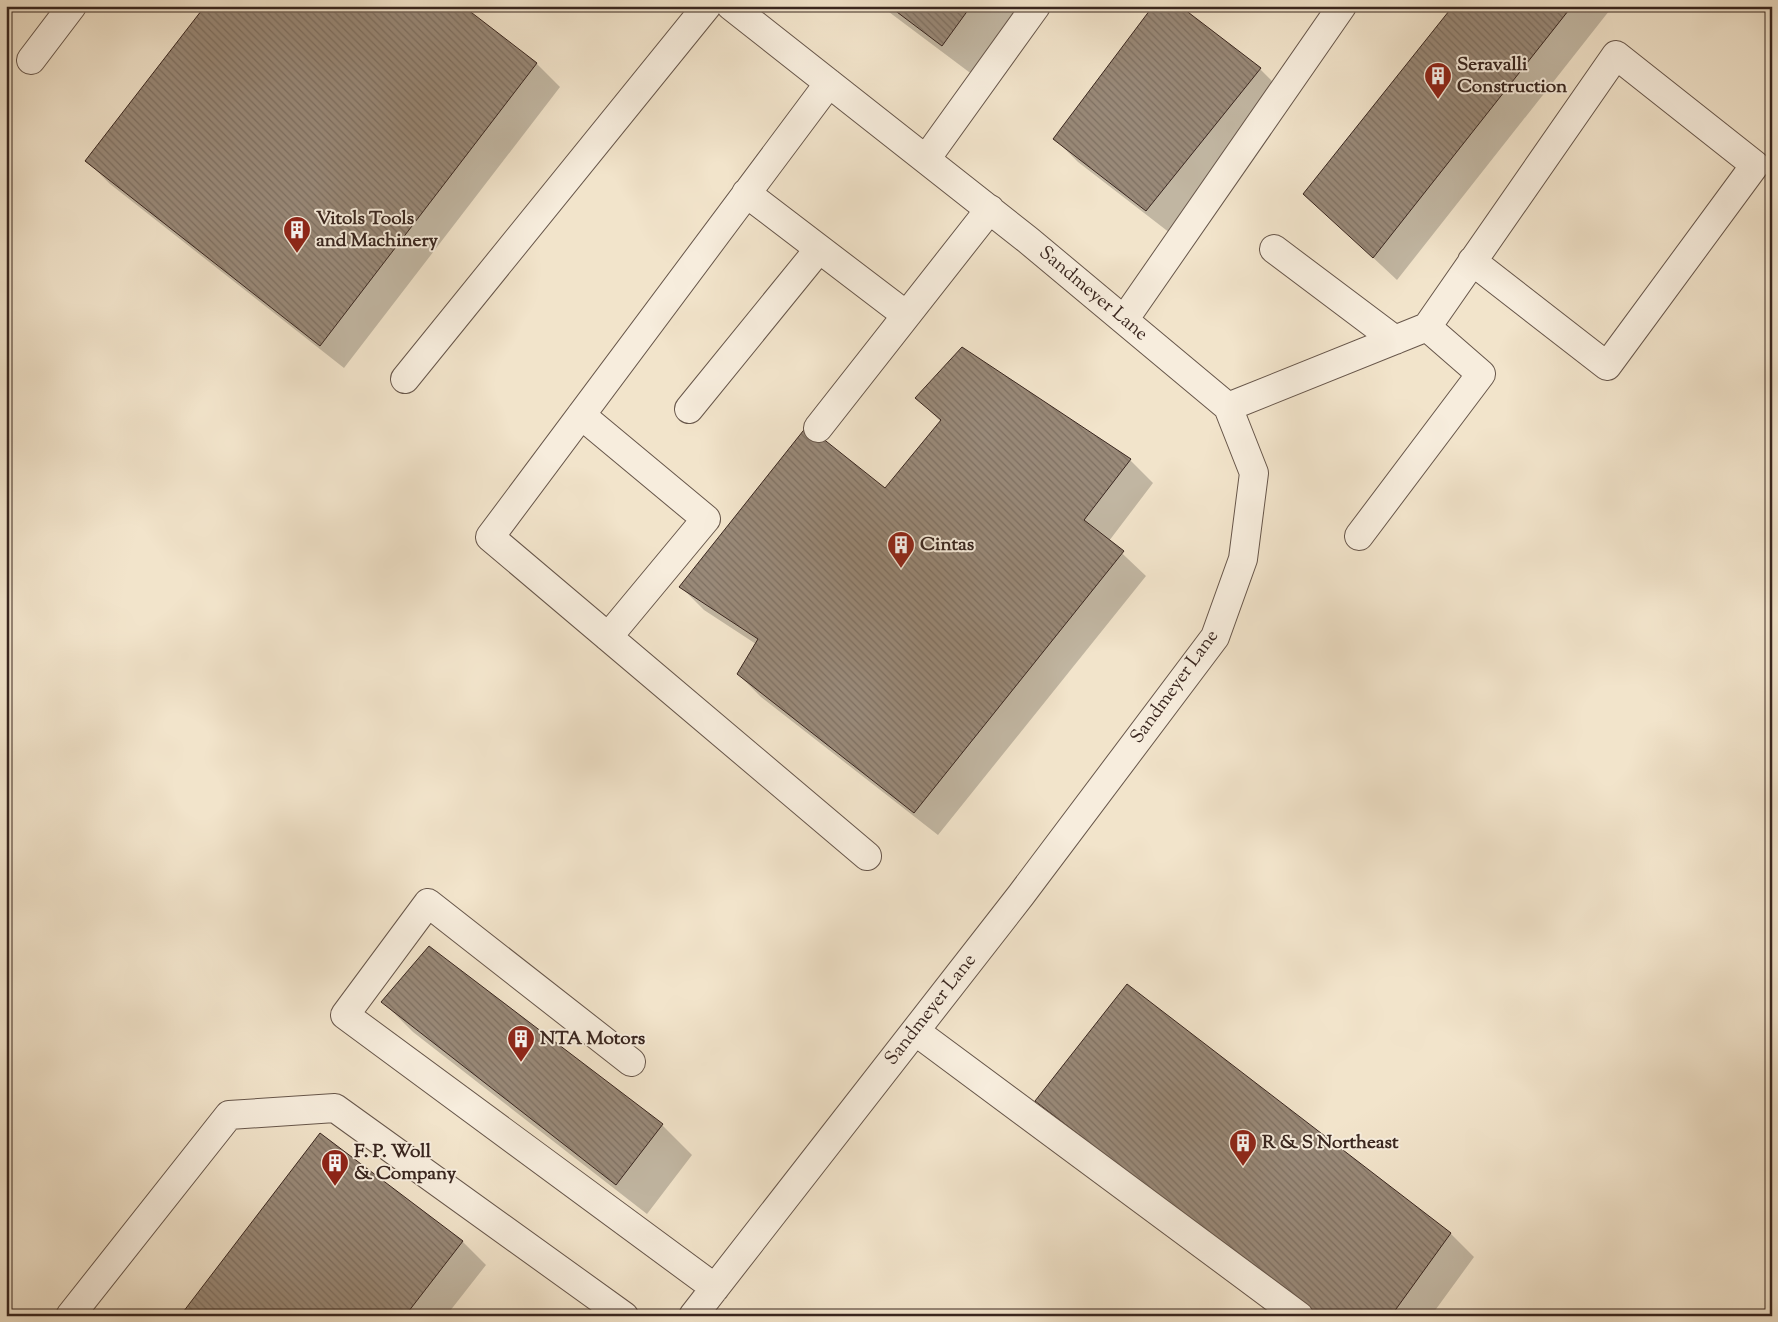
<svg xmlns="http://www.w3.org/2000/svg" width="1778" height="1322" font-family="'Sorts Mill Goudy',serif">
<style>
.shadow{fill:#0003}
.building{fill:url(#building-back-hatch);stroke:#39261f}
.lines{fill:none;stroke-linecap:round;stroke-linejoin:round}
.minor-casing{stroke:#67564a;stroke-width:30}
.minor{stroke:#f7eddd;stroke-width:28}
.labels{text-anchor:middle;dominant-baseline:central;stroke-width:4;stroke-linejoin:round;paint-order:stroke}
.poi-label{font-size:19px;font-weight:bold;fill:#39261f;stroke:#f7eddd;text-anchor:start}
.street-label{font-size:19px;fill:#39261f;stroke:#f7eddd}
</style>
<defs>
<pattern id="building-back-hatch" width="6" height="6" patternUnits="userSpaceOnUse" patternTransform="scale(1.25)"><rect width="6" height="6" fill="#998978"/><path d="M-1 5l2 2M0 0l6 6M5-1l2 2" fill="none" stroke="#7e7062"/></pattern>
</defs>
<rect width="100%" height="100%" fill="#f2e4cb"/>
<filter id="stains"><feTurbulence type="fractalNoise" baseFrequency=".004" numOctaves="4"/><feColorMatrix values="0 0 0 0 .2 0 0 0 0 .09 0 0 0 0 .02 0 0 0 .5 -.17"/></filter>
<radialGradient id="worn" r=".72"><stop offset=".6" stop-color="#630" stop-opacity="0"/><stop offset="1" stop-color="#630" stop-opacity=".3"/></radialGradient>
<!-- shadow -->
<path class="shadow" d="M461,6L537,64L560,87L344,368L110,184L87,161Z
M881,6H1023L973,75Z
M1455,6H1613L1397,280L1304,193Z
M1260,69L1283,92L1170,233L1078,162L1055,139Z
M917,398L1130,460L1153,483L1109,541L1146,576L938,835L761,697L738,674L756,644L704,610L681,587L885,489L941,422Z
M1127,985L1451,1234L1474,1257L1431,1316H1309L1060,1124L1037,1101Z
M383,1002L662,1125L692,1155L647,1214L413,1032Z
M463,1242L486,1265L446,1316H181Z"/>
<!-- building -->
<path class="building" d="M205,6H463L537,63L320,346L85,161Z
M889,6H971L942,46Z
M1153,6H1180L1261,68L1146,211L1053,139Z
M1453,6H1572L1373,258L1303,194Z
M962,347L1131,459L1084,520L1124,551L914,813L737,674L758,639L679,587L807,426L885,488L941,420L915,398Z
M429,946L663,1124L616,1185L381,1002Z
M1127,984L1451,1233L1391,1316H1314L1035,1101Z
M320,1133L463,1241L405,1316H180Z"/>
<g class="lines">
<defs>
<path id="minor" d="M31,60L72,6
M829,83L490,537L867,856
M926,159L1036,6
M746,193L906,315
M1274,249L1395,340
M1124,320L1342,6
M1427,327L1616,55L1755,165L1607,366L1472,261
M405,379L707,6
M1228,407L1427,327L1481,374L1359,536
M689,409L819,249
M581,415L706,519L608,637
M818,428L990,209
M915,1031L1299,1316
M631,1062L428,903L345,1015L715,1288
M70,1316L229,1115L335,1108L624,1316
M693,1316L1021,895L1215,637L1243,559L1254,473L1228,407L1028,240L731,6"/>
</defs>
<!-- minor casing -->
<use href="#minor" class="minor-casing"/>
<!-- minor -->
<use href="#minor" class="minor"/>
</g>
<!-- icons -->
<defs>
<symbol id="building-pin" viewBox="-11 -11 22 30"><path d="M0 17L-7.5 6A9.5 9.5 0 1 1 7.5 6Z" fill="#8f2418" stroke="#f7eddd"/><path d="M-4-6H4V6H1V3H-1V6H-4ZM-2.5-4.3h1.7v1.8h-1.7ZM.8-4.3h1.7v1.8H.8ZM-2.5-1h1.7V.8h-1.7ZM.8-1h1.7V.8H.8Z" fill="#fff"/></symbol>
</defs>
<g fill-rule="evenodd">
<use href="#building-pin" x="1422" y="60" width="32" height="43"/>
<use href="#building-pin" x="281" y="214" width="32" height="43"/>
<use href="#building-pin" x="885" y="529" width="32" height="43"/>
<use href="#building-pin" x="505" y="1023" width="32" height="43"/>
<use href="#building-pin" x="1227" y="1127" width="32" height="43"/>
<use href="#building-pin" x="319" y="1147" width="32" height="43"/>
</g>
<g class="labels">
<!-- poi labels -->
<g class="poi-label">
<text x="1457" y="65">Seravalli<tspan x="1457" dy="22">Construction</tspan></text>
<text x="316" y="219">Vitols Tools<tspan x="316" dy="22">and Machinery</tspan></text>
<text x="920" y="545">Cintas</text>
<text x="540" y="1039">NTA Motors</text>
<text x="1262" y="1143">R &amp; S Northeast</text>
<text x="354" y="1152">F. P. Woll<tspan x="354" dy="22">&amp; Company</tspan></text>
</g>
<!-- street labels -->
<g class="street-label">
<text transform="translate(1093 294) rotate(40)">Sandmeyer Lane</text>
<text transform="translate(1175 687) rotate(-54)">Sandmeyer Lane</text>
<text transform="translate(931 1010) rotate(-52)">Sandmeyer Lane</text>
</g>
</g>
<!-- margin -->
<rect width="1778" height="1322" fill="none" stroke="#f2e4cb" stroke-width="25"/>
<rect x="8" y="8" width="1763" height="1307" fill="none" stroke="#39261f" stroke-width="2.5"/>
<rect x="12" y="12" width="1753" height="1297" fill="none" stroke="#39261f"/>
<rect width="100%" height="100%" filter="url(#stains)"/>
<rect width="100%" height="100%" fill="url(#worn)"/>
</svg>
